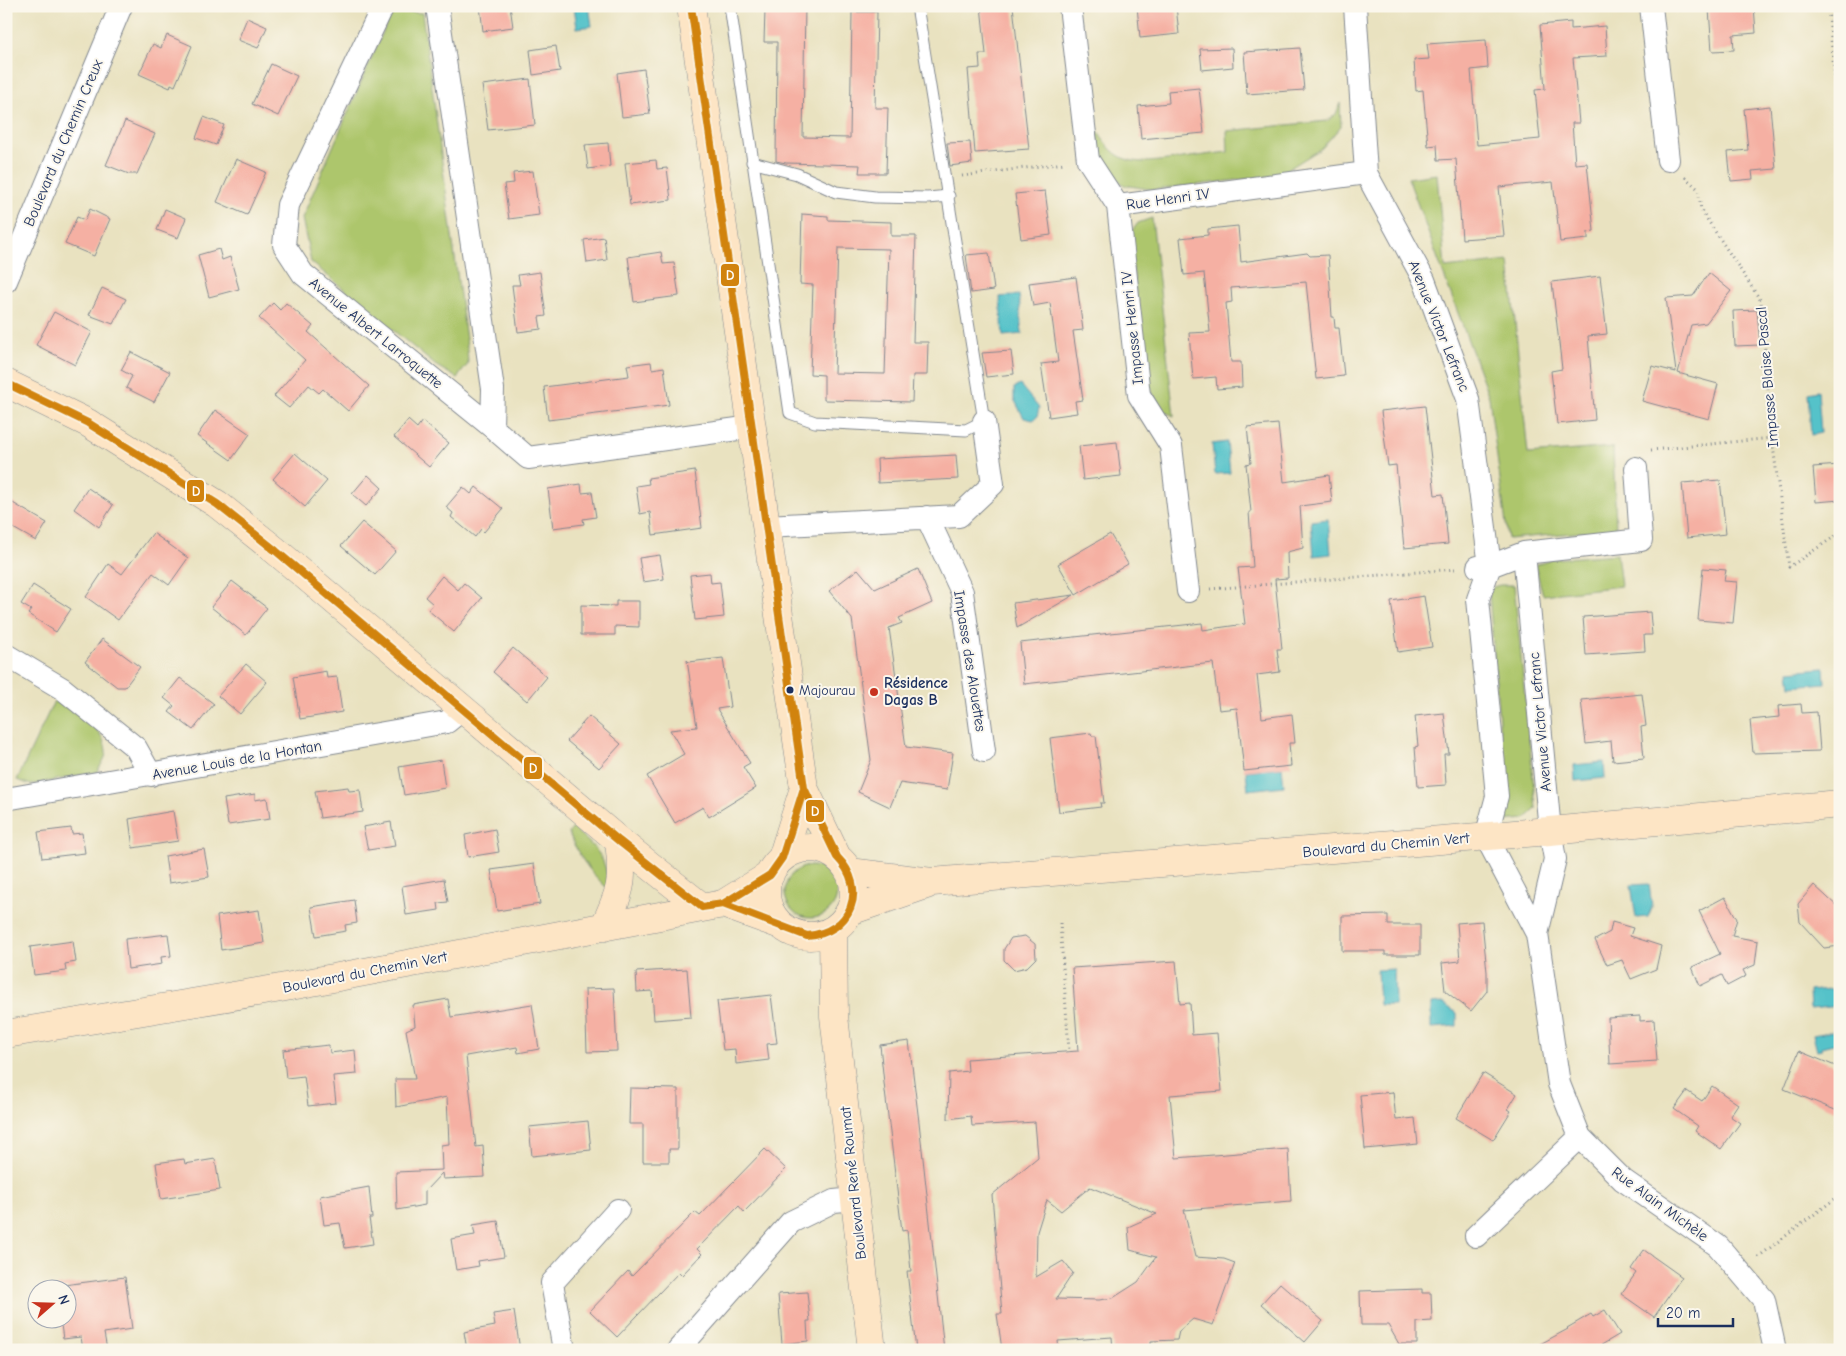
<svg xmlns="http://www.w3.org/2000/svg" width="1846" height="1356" font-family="'Comic Neue',sans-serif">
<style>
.green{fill:#adc66c;stroke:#647a65}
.water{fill:#54c2c9;stroke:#387894}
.building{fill:#f5b0a3;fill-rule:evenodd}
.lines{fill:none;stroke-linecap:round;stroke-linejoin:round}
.lane-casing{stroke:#82888f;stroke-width:13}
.street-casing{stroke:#82888f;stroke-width:24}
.secondary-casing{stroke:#82888f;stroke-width:29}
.path{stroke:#82888f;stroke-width:3;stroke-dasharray:1 4;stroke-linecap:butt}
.lane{stroke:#fff;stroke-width:11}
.street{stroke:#fff;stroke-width:22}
.secondary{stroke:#fde5c5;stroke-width:28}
.bus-1-casing{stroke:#fbf7ec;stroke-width:11}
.bus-1{stroke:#d1830e;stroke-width:8}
.bus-dot{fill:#1b2f5e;stroke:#fbf7ec;stroke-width:2}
.poi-dot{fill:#c8321e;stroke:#fbf7ec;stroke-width:2}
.labels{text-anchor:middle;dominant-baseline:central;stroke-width:4;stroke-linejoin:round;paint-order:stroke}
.bus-label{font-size:14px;fill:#1b2f5e;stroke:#fbf7ec;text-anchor:start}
.street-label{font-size:15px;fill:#1b2f5e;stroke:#fbf7ec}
.poi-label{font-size:15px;font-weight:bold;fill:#1b2f5e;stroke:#fbf7ec;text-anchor:start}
.line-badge{stroke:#fbf7ec;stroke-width:2}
.badge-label{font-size:14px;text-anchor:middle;font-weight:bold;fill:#fff}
</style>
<rect width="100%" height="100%" fill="#fbf7ec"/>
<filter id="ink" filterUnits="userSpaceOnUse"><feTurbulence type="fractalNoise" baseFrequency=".02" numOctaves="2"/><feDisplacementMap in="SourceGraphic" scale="10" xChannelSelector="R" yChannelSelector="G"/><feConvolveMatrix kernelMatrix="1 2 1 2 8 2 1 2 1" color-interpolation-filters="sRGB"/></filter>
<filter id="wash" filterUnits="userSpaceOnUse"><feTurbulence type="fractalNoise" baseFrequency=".0096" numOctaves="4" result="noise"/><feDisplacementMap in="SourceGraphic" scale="20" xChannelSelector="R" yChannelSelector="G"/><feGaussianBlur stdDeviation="1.12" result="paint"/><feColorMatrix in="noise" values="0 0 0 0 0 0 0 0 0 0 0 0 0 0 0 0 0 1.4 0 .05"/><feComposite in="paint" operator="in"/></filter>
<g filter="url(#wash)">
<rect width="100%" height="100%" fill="#e9e2c0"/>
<!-- green -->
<path class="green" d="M392,11L422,13L467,347L468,364L457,378L435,365L311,262L302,218Z
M1340,103L1341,126L1322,148L1279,175L1154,190L1124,185L1111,175L1100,160L1097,129C1116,167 1138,164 1175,159C1192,157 1210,154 1228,152L1227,131L1327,121L1336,114Z
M1437,174L1445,268L1509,261L1528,454L1613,447L1616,529L1508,539L1489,397L1408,178Z
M1152,218L1174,416L1159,409L1146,377L1129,235L1138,223Z
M1617,554L1621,586L1543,595L1535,565L1554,559Z
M1500,585H1514L1536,809L1525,819L1502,821L1500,814L1505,798L1489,593L1493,587Z
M54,701C74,712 104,725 106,751C107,757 100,766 97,772L31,785L17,780Z
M573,828C596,849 607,855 608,889C590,872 578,856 569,833Z
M785 892a26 26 0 1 1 52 0a26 26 0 1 1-52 0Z"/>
<!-- water -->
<path class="water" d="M574,6H589L592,26L577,28Z
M1019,295L1022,334L1003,336L1000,297Z
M1020,385L1039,408L1037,417L1033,420L1024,418L1014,399V388Z
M1818,391L1821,433L1811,435L1808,393Z
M1227,442L1230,473L1215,474L1212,444Z
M1328,519L1331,554L1314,556L1311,521Z
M1824,668L1825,683L1791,686L1789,671Z
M1604,762L1605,778L1575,781L1574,765Z
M1282,767L1284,786L1248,790L1246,771Z
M1649,884L1652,907L1648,917L1636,918L1631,885Z
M1394,969L1395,1005H1379L1377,970Z
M1840,988V1006L1810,1009L1809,991Z
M1442,1003L1457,1013V1026L1431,1028V1004Z
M1838,1030L1840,1047L1833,1044L1821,1047V1050L1817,1051L1813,1035Z"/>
<g id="blocks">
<!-- building -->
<path class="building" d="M480,6H510L513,27L483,31Z
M777,6H805L803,137L850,138L852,12H877L875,108H888L886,173H859L860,165L786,163L776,161L777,42H764L765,10H776Z
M981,6H1013L1029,149L975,153L968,69L980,68L979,54H986Z
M1137,6H1176L1179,34L1140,38Z
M1720,6H1754L1756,33L1733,35L1734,50L1712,51L1709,9Z
M247,18L267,27L258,48L238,40Z
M1571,22V29L1605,26L1607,56L1573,58L1579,123H1572L1575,164L1587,163L1594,231L1588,232V239L1560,242L1553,182L1499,187L1504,236L1462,239L1456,159L1438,160L1437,145L1428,146L1423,90L1416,91L1414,60L1429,59L1427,44L1486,40L1488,68L1471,70L1477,145L1540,139L1535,90L1545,89L1540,25Z
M167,35L192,46L175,86L171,84L170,88L139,74L153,44L161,48Z
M556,46L560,71L533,75L530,50Z
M1232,48L1233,67L1202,70L1200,49Z
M1300,48L1304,90L1247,94L1244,52Z
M271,64L297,76L278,116L252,104Z
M644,69L650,114L622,117L617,73Z
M530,79L535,125L488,130L482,85Z
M1199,88L1204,133L1141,139L1138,106L1169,103L1168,91Z
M1770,106L1776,169L1752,171L1753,179L1731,181L1728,152L1748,150L1744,109Z
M204,117L224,125L216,145L196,138Z
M125,121L155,134L137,174H129L106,165Z
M970,142L972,163L950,166L947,143Z
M608,143L610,166L588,169L585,145Z
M236,159L266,172L247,215L217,202Z
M656,160L657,169L667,168L671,200L630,205L625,163Z
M533,171L539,215L509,219L504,184L514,183L513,173Z
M1045,191L1051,235L1021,239L1015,194Z
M90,209L110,219L94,256L65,244L77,217L85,220Z
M165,209L186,218L178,238L157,230Z
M802,214L828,216V220L891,222V236H916L913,342H928L927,375H913L912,402L824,400V375L810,374L813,285L800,284ZM838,248L889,249L885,374L834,373Z
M1238,226L1241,262L1307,253L1310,256L1328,255L1332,317H1334L1335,328H1339L1344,376L1316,379L1306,282L1231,288L1232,302L1226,303L1231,362H1241L1242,387L1217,389L1216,377L1193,379L1189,333L1210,332L1204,273L1184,275L1180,238L1208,235V229Z
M604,237L607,260L587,263L584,240Z
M219,249L222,260L230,257L239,289L209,297L198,255Z
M661,252L663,264L674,263L679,296L634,302L628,257Z
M989,253L994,290L971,293L966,255Z
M540,272L546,316L539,317L541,329L518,332L512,285H520L518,275Z
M1709,273L1731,291L1706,323L1691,325L1678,373L1718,384L1709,419L1642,401L1652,366L1676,372L1666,298L1693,296Z
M1600,276L1607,334L1588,336L1595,420L1557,424L1551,371L1562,369L1552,282Z
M1076,277L1083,330L1073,331L1083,400L1075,401L1077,413L1049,417L1041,364L1058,362L1050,303L1033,306L1029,283Z
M102,288L126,299L113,324L89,315Z
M273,303L280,310L286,303L313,326L308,332L369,386L348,411L323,389L319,393L309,385L289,408L274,396L305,360L259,318Z
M1757,310L1760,345L1735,346L1733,311Z
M54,312L92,332L75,365L36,345Z
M1011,351L1014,374L986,377L982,353Z
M131,352L170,372L154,402L126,388L132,376L121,370Z
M651,362L652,369L664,367L669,405L548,420L544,387L629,376L627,365Z
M1425,406L1435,495L1443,494L1448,544L1404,548L1396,465L1388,466L1381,411Z
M215,410L250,434L231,460L197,436Z
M408,420L417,428L422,421L449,443L429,467L394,437Z
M1278,424L1284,482L1329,475L1332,502L1300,506L1303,548L1287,552L1288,578L1275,579L1282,649H1277L1280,672L1257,675L1262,718L1292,714L1295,743H1289L1291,766L1244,771L1237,708L1219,710L1213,663L1024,684L1020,643L1202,623L1203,630L1245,624L1238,568L1253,567L1249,512H1251L1246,464L1251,463L1247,427Z
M1117,442L1121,476L1083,480L1079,446Z
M295,453L327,481L305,507L273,479Z
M956,455L958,479L878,483L877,459Z
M1840,465V500L1816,502L1813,467Z
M695,471L702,528L653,535L650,512L640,514L636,486L649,484L648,478Z
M368,475L382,488L366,506L352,494Z
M1720,480L1726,534L1687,538L1682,483Z
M581,484L582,493L592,492L596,517L583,519L584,524L553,528L548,489Z
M463,487L471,494L476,487L503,509L484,532L481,529L475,537L451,517L453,513L446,507Z
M88,488L113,505L99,527L74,509Z
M6,499L47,523L36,541L6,524Z
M362,522L396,551L375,575L341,546Z
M153,533L188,558L169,585L153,573L118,620L86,597L108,564L122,574Z
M1110,534L1128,564L1076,595L1058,564Z
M660,555L664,579L643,582L639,558Z
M1703,568L1726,570L1724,581L1737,582L1733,623L1698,620Z
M858,569L875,589L918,569L932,603L899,618L902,623L889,628L906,747L953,753L947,790L900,783L890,807L858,792L871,760L852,619L829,591Z
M710,573L711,583L720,582L724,617L695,620L690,575Z
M442,576L458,590L464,583L482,598L454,632L428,610L433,604L425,597Z
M232,581L267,608L246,635L211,607Z
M33,585L71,609L56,632L28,614L31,610L21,604Z
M1074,595L1017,628L1013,603Z
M1424,596L1432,647L1398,652L1391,601Z
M616,601H639V627L615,626V635H581V605L616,606Z
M1650,612L1652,635H1644L1645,651L1586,655L1583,617Z
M102,639L140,667L125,687H117L85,662Z
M513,648L547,677L527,701L493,672Z
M723,658L730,707L717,709L750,763L743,767L756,788L709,817L703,807L675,823L647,776L684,754L670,730L697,727L687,660L689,662Z
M246,664L267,682L240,714L218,696Z
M326,671L327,678L337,677L342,712L300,719L293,677Z
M180,678L214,704L193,730L169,712L174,706L164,698Z
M1642,694L1646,726L1641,727L1644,758L1613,761L1611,741L1586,744L1581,700Z
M1801,704L1802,713L1817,712L1820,751L1753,753L1750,720L1779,717L1778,706Z
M1444,713L1449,754H1444L1446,785L1418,787L1415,747L1418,746L1415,716Z
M589,716L621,744L599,768L567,741Z
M1091,733L1092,736H1096L1104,803H1100L1101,807L1059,812L1050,738Z
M441,760L445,788L404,795L399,767Z
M348,787L349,791L360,790L363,812L320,818L315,791Z
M255,794V800L267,798L270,819L228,825L224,799Z
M173,811L178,841L133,848L129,819Z
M391,822L395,846L368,850L363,827Z
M71,828L72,834L82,833L85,853L42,858L38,832Z
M495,829L499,852L468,857L465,835Z
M204,849L209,877L169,883L165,856Z
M534,864L540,904L497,911L491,870Z
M444,879L448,902L438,903L439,910L406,915L402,886Z
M1814,885L1840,909V946L1824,948L1800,922L1798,904Z
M1725,897L1737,919L1732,936L1758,941L1755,965L1743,970L1746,976L1727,986L1722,975L1700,986L1692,967L1720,954L1699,911Z
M354,900L357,923L345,925L346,931L316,936L311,907Z
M259,910L264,943L221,950L217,916Z
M1388,915V925H1420V955H1385V951H1342V916Z
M1482,921L1487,972V991L1471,1011L1445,991L1442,963L1460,961L1457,923Z
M1612,922L1633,928L1630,936L1661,946L1656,969L1631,979L1622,960L1607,965L1595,940L1610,932Z
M168,934L171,956L161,957L162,964L128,969L125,939Z
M1025,936L1035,944L1036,958L1027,967L1014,970L1004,960V949L1011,938Z
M73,941L76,962L65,964L66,971L34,975L30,947Z
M1176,961L1180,1004L1190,1003L1192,1035L1217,1033L1222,1091L1170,1095L1176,1158L1288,1149L1291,1201L1184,1210L1195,1257L1224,1259L1235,1263L1213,1325L1193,1319L1179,1331L1177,1340L1151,1341V1350H1113L1112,1337L1058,1341L1059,1350H1002L997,1314H1002L992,1195L1038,1157L1035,1122L972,1126L971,1116L948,1119L949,1073L968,1071L967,1059L1078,1051L1072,968ZM1090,1187L1157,1214L1128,1227L1130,1250L1156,1257L1138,1282L1113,1298L1099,1300L1056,1299L1073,1273L1063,1261L1036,1277L1037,1232L1047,1200L1061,1211Z
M687,969L691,1017L654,1020L652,991L637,992L636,972Z
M614,988L617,1051L587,1052L585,989Z
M771,995L777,1043L767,1044L769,1060L736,1064L735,1049L723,1050L717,1001Z
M448,999L451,1017L532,1004L539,1049L518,1053L517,1047L466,1056L476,1147L483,1146L485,1177L443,1179L442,1173L425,1191V1205L397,1210L396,1172L442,1170L441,1145L449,1144L447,1097L396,1107L395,1079H415L406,1030L415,1026L413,1005Z
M1640,1016V1021L1654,1020L1657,1061L1610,1064L1608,1018Z
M909,1041L919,1122L944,1350H916L907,1271H911L907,1230L902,1231L884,1083L880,1045Z
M329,1045L330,1053L355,1050L357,1074L333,1076L336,1103L308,1106L304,1076L286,1078L283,1050Z
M1799,1051L1840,1068V1112L1784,1089Z
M1483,1073L1517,1094L1508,1109L1511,1111L1493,1140L1456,1118Z
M1712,1086L1738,1104L1730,1116L1740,1123L1721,1149L1695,1131L1698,1126L1674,1109L1687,1091L1702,1101Z
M630,1088L678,1089V1149H669V1162H643V1124H629Z
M1393,1092L1396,1120L1415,1118L1418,1144L1365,1149L1360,1095Z
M588,1121L591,1150L532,1156L529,1127Z
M765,1149L786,1169L744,1212L739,1206L697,1249L702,1254L682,1275L679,1272L617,1337L590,1311L628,1271L632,1276L695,1212L700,1216Z
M184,1159L185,1164L215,1159L220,1190L161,1199L156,1163Z
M369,1187L372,1218H369L373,1244L345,1248L340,1223L324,1225L320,1196Z
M498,1221L504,1257L478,1261L479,1266L456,1270L451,1239L475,1235L473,1225Z
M1644,1250L1682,1277L1654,1317L1621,1294L1636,1273L1631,1269Z
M125,1277L132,1329L104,1333L107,1350H83L81,1337L63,1339L60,1318H68V1288H57L56,1286Z
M1280,1283L1323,1321L1305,1342L1261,1304Z
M1422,1289V1293H1431L1432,1321L1417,1322V1344H1399L1388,1325H1361L1360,1291Z
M807,1292L810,1321H807L808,1341L782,1344L778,1294Z
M1605,1310L1620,1334L1593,1350H1529L1568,1329L1567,1328L1591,1314L1593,1317Z
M514,1311L520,1350H467L464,1332L495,1326L493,1314Z"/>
</g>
</g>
<g filter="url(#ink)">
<use href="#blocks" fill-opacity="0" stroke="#82888f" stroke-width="1"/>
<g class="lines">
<defs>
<path id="lane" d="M730,6L790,413L815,422L966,430L984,421L917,6
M752,162L797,174L836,192L875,197L928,198L949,196"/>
<path id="street" d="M383,6L288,205L284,245L303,274L492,427
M437,6L493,389L492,427L528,458L752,427
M1070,6L1088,160L1118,206L1366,173
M1355,6L1366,173L1424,280L1468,399L1490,566L1478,567
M1651,6L1668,160
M1118,206L1139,395L1171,446L1188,591
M6,281L121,6
M1636,468L1641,540L1524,553L1490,566L1478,599L1497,796L1486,837L1537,934L1559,1084L1580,1137L1623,1180L1718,1246L1764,1300L1775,1350
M927,517L962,592L984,751
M766,526L959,516L993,484L984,421
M1524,553L1550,831L1555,859L1537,934
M6,655L63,689L136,748L151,775
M6,799L447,722L463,709
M1476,1236L1580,1137
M564,1350L552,1283L618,1210
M678,1350L791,1222L834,1201L854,1199"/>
<path id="secondary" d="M691,6L804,788L837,857
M6,383L88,423L217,504L276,551L619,841L702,907
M766 892a44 44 0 1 1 88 0a44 44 0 1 1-88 0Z
M782,858L804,788
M849,872L932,882L1550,831L1840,804
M723,904L781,925
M850,911L926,885
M604,927C621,891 624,882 619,841
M833,930L834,1016L872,1350
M6,1034L275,989L723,904L770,875"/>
</defs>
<!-- lane casing -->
<use href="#lane" class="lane-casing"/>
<!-- street casing -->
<use href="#street" class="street-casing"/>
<!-- secondary casing -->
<use href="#secondary" class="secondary-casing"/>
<!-- path -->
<path class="path" d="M1828,6L1840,136
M962,176L1065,163
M1685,177L1698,189L1701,210L1761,301L1772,438L1789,567L1840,533
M1651,450L1772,438
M1210,589L1455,569
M1060,923L1069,1051
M1758,1257L1840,1195"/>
<!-- lane -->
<use href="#lane" class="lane"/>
<!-- street -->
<use href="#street" class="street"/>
<!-- secondary -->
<use href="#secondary" class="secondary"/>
<defs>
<path id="bus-1" d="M691,6L804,788L837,857C869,889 851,933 807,936L723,904L702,907
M6,383L88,423L217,504L276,551L619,841L702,907
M702,907L723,904L770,875L782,858L804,788L801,766"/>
</defs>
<!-- bus-1 casing -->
<use href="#bus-1" class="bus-1-casing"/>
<!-- bus-1 -->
<use href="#bus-1" class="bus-1"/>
</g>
</g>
<!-- markers -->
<circle class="bus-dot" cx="790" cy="690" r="4.5"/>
<circle class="poi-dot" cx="874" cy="692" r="5"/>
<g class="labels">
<!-- bus labels -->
<g class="bus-label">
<text x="799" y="690">Majourau</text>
</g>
<!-- street labels -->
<g class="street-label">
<text transform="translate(63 143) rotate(-67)">Boulevard du Chemin Creux</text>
<text transform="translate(1168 199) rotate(-8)">Rue Henri IV</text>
<text transform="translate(1439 326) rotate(68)">Avenue Victor Lefranc</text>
<text transform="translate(1132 328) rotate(-96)">Impasse Henri IV</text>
<text transform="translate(376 333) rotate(39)">Avenue Albert Larroquette</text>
<text transform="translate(1767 377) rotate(-95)">Impasse Blaise Pascal</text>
<text transform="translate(970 661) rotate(81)">Impasse des Alouettes</text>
<text transform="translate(1540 722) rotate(-95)">Avenue Victor Lefranc</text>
<text transform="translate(237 760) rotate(-10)">Avenue Louis de la Hontan</text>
<text transform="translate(1386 845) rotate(-5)">Boulevard du Chemin Vert</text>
<text transform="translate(365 972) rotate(-11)">Boulevard du Chemin Vert</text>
<text transform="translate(853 1183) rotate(-96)">Boulevard René Roumat</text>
<text transform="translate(1660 1204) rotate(36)">Rue Alain Michèle</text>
</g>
<!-- poi labels -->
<g class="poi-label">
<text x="884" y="683">Résidence<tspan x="884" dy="17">Dagas B</tspan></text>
</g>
</g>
<g class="line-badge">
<rect x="720" y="263" width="20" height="24" rx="5" fill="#d1830e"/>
<rect x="186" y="479" width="19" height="24" rx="5" fill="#d1830e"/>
<rect x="523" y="756" width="20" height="24" rx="5" fill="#d1830e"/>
<rect x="805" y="799" width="20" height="24" rx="5" fill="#d1830e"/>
</g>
<g class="badge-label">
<text x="730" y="280">D</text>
<text x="196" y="496">D</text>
<text x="533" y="773">D</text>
<text x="815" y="816">D</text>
</g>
<!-- margin -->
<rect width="1846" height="1356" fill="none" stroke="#fbf7ec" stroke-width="25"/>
<!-- north arrow -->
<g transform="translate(52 1304) rotate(70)"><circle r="24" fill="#fbf7ec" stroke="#a1a7b3"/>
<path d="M0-4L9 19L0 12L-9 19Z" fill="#c8321e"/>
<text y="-8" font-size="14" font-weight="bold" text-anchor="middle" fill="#1b2f5e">N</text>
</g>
<!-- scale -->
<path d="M1658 1318v8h75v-8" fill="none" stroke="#1b2f5e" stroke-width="2.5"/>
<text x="1666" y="1318" font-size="15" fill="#1b2f5e" stroke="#fbf7ec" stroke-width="4" paint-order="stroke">20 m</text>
</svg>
